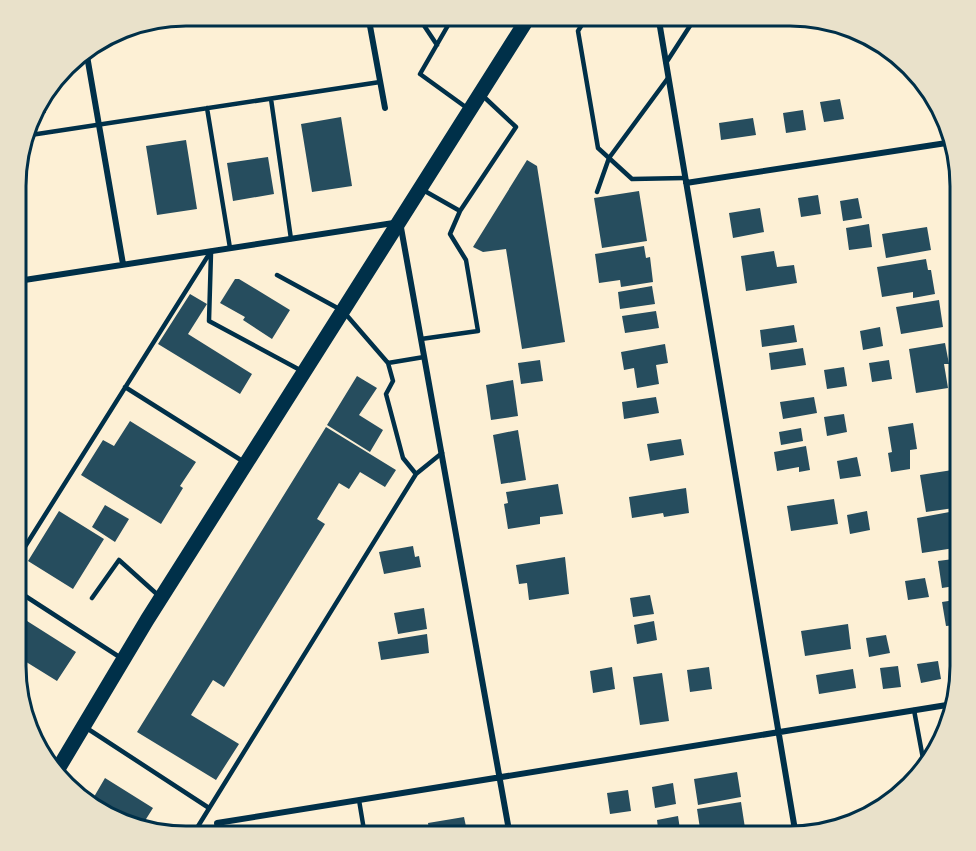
<svg xmlns="http://www.w3.org/2000/svg" width="976" height="851" font-family="'Roboto Serif',serif">
<style>
.building{fill:#264d5e}
.lines{fill:none;stroke-linecap:round;stroke-linejoin:round}
.service{stroke:#003049;stroke-width:4.5}
.minor{stroke:#003049;stroke-width:6}
.primary{stroke:#003049;stroke-width:15}
.rim{fill:none;stroke:#003049;stroke-width:3}
</style>
<rect width="100%" height="100%" fill="#fdf0d5"/>
<!-- building -->
<path class="building" d="M853,29L866,32L872,38L855,40Z
M43,94L46,113L32,116L38,100Z
M840,99L844,119L824,122L820,102Z
M803,110L806,130L786,133L783,113Z
M341,117L352,186L312,192L301,124Z
M753,118L756,135L721,140L719,123Z
M186,140L197,209L157,215L146,146Z
M268,157L274,194L233,201L227,163Z
M527,160L537,166L565,342L522,349L506,249L483,252L473,247Z
M639,191L647,241L602,248L594,198Z
M818,195L821,214L801,217L798,198Z
M858,198L862,218L843,221L840,201Z
M760,208L764,232L733,238L729,213Z
M869,224L872,247L849,250L846,228Z
M927,227L931,250L886,258L882,234Z
M644,246L646,258L650,257L653,282L621,287L620,280L599,283L595,254Z
M774,251L777,267L794,265L797,283L746,291L741,256Z
M926,259L928,270H931L935,294L913,298V292L882,297L877,267Z
M235,279H239L290,310L272,339L243,320L245,317L220,303Z
M652,286L655,304L620,309L618,292Z
M190,294L207,304L188,334L252,374L240,394L158,344Z
M939,300L943,327L901,334L896,307Z
M656,311L659,328L625,333L622,316Z
M794,325L797,342L762,347L760,330Z
M880,327L883,346L863,350L860,331Z
M945,343L949,364H944L948,388L916,393L909,349Z
M665,344L668,363L656,365L659,384L637,388L634,368L624,370L621,352Z
M803,348L806,365L771,370L769,353Z
M540,360L543,381L521,384L518,363Z
M889,360L892,379L872,382L869,363Z
M844,367L847,386L827,389L824,370Z
M357,376L377,388L359,415L383,430L370,452L327,425Z
M513,380L518,416L491,420L486,385Z
M656,397L659,413L624,419L622,402Z
M814,397L817,413L783,419L780,402Z
M844,414L847,432L827,436L824,417Z
M130,421L196,462L180,486L183,488L161,524L81,475L103,440L114,446Z
M913,423L917,449L910,450V469L891,472L888,453L892,452L888,427Z
M326,427L396,470L385,487L360,472L349,489L339,483L317,519L325,524L224,687L213,680L191,715L239,744L216,780L137,732Z
M801,428L803,441L781,445L779,432Z
M518,430L526,480L501,484L493,435Z
M681,439L684,455L650,461L647,444Z
M806,446L810,470L799,472V467L777,471L774,452Z
M857,457L861,476L840,479L837,461Z
M959,469L961,480V507L926,512L920,475Z
M558,484L563,514L540,517V524L508,529L504,504L508,503L506,492Z
M686,488L689,513L664,517L663,513L632,518L629,497Z
M834,499L838,524L791,531L787,506Z
M105,505L129,519L115,542L92,527Z
M59,511L104,539L73,589L28,561Z
M867,511L870,530L850,534L847,515Z
M955,511L958,526H961V547L922,553L917,518Z
M413,546L415,557L419,556L421,567L384,574L379,552Z
M565,557L569,594L529,600L527,583L519,584L516,565Z
M961,558V585L942,588L938,561Z
M925,578L929,597L908,600L905,581Z
M650,595L654,614L633,617L630,598Z
M961,599V617L955,619L957,625L946,626L942,602Z
M424,608L427,629L398,634L394,613Z
M16,614L76,652L57,681L15,655Z
M654,621L657,640L637,644L634,625Z
M848,624L851,649L805,656L801,631Z
M427,634L429,653L381,660L378,642Z
M886,635L890,653L869,657L866,638Z
M961,647L959,676L955,677L950,649Z
M938,661L941,679L921,683L917,664Z
M898,666L901,687L883,689L880,668Z
M612,667L615,689L593,693L590,671Z
M709,667L712,689L690,692L687,670Z
M853,669L856,688L819,694L816,675Z
M662,673L669,721L640,725L633,677Z
M737,772L741,797L698,805L694,779Z
M105,778L153,808L141,827L120,823L91,802Z
M673,783L676,804L655,808L652,787Z
M628,790L631,811L610,814L607,793Z
M741,802L745,828L701,835L697,809Z
M678,816L681,836H659L657,820Z
M464,817L468,836H430L428,823Z
M394,828L396,836H374L373,831Z"/>
<g class="lines">
<!-- service -->
<path class="service" d="M417,15L437,45
M454,15L420,74L467,108
M588,15L578,31L598,148L632,179L685,178
M666,63L697,15
M271,99L291,239
M207,108L230,248
M24,136L380,82
M423,190L460,211L516,127L483,96
M597,192L609,158L668,78
M211,253L209,321L300,370
M277,275L343,311L388,363L424,357
M421,339L478,331L466,260L450,234L460,211
M388,363L393,381L386,394L403,458L416,474
M125,387L244,462
M16,561L211,251
M16,590L121,658
M92,598L119,560L159,596
M914,710L924,764
M85,727L209,808
M359,800L365,836
M192,836L416,474L442,453"/>
<!-- minor -->
<path class="minor" d="M368,15L385,108
M658,15L796,836
M86,50L123,264
M686,183L953,142
M18,281L400,222L510,836
M219,836L217,823L953,704"/>
<!-- primary -->
<path class="primary" d="M55,774L147,620L530,15"/>
</g>
<!-- crop -->
<path d="M0 0H976V851H0ZM186 26H790A160 160 0 0 1 950 186V666A160 160 0 0 1 790 826H186A160 160 0 0 1 26 666V186A160 160 0 0 1 186 26Z" fill="#e9e1ca" fill-rule="evenodd"/>
<path class="rim" d="M186 26H790A160 160 0 0 1 950 186V666A160 160 0 0 1 790 826H186A160 160 0 0 1 26 666V186A160 160 0 0 1 186 26Z"/>
</svg>
